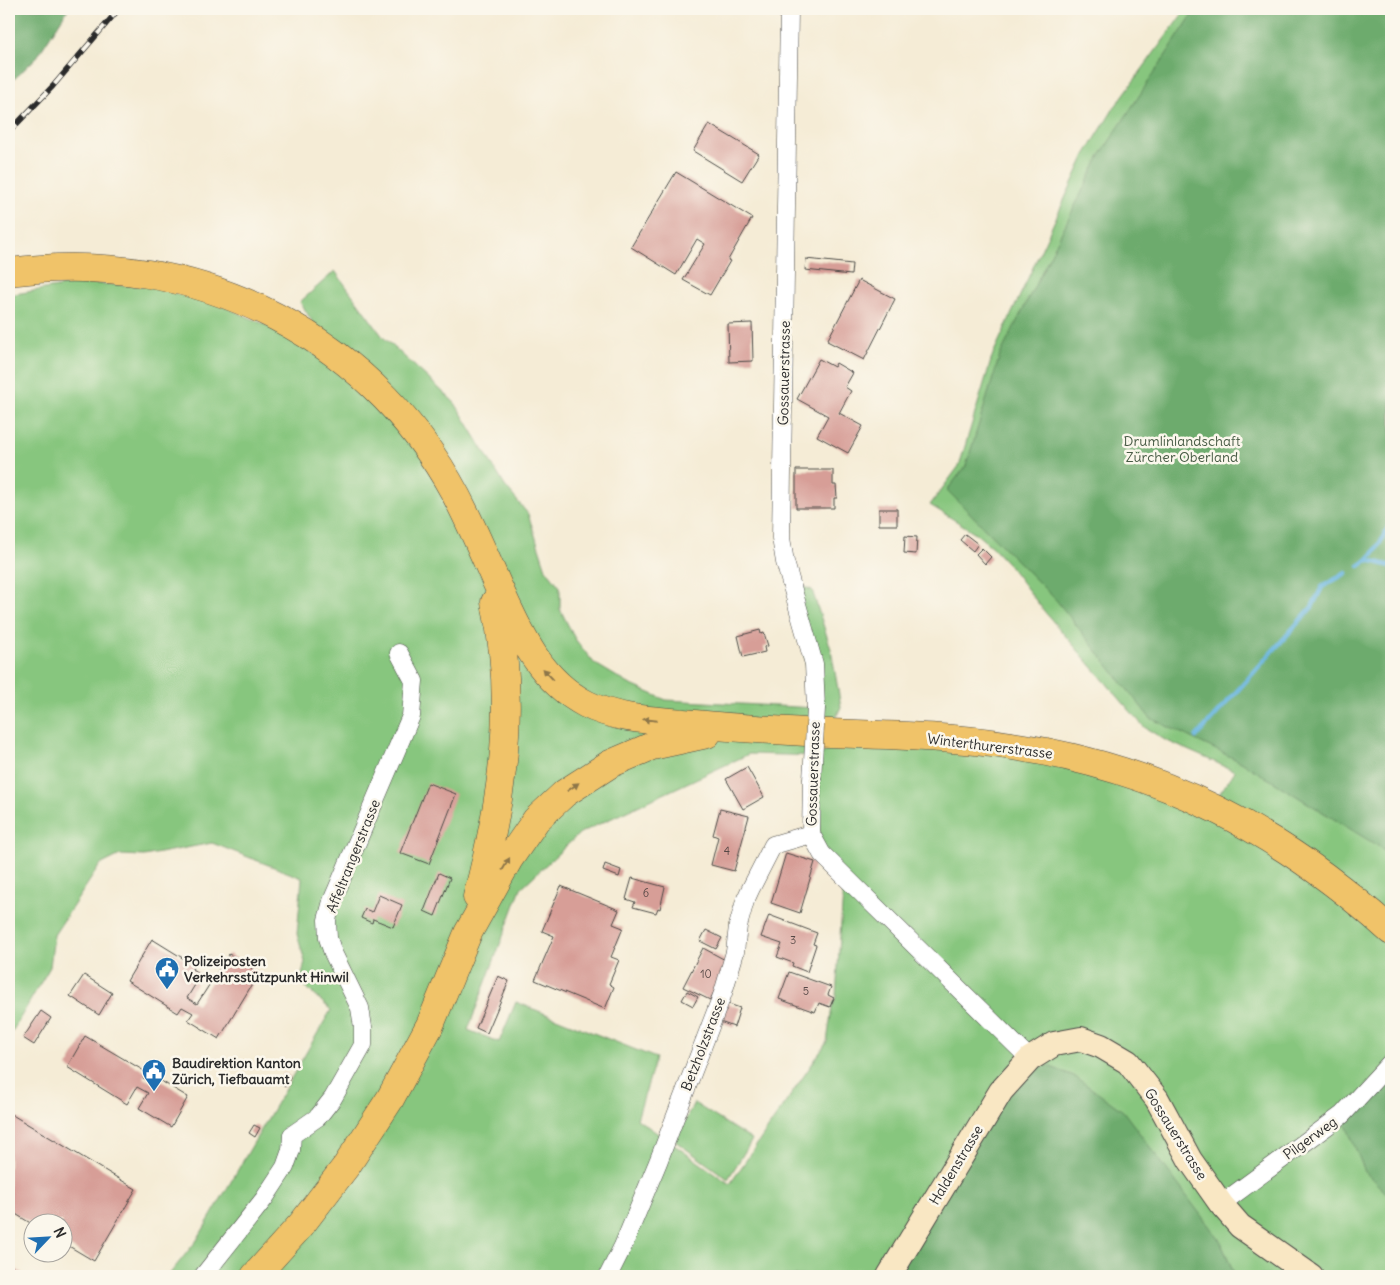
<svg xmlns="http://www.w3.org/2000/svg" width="1400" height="1285" font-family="Delius,sans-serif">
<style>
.green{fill:#87c67e;stroke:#597854;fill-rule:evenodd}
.forest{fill:#6dab6d;stroke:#4c6b4c}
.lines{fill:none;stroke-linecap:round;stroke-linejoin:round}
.stream{stroke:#67b5e1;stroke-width:4.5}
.building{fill:#d79e97}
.street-casing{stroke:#494845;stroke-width:19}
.secondary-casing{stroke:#494845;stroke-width:26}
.highway-casing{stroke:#494845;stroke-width:29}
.street{stroke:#fff;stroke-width:18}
.secondary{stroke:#f9e7c3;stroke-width:24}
.highway{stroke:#f0c369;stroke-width:28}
.rail-casing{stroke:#2b2b2b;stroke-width:5.5}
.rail{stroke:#fbf7ec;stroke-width:4;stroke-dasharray:11;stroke-linecap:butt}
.street-bridge-casing{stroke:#494845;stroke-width:19;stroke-linecap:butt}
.street-bridge{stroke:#fff;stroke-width:18}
.oneway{fill:#8e774a}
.labels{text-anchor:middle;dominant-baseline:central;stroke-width:5;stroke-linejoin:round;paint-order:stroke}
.number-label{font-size:11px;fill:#564846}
.street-label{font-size:14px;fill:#2b2b2b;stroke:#fbf7ec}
.park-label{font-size:14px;fill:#475a44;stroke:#fbf7ec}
.poi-label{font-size:14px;font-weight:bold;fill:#2b2b2b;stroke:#fbf7ec;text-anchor:start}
</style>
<rect width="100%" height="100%" fill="#fbf7ec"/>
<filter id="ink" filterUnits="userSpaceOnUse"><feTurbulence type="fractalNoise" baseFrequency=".02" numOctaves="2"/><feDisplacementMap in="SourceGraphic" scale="10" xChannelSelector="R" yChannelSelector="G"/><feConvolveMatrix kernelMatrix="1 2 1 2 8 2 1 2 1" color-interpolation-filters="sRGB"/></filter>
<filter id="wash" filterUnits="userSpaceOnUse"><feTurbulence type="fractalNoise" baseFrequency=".0096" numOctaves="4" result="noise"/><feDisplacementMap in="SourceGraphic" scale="20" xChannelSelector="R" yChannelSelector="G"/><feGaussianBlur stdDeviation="1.12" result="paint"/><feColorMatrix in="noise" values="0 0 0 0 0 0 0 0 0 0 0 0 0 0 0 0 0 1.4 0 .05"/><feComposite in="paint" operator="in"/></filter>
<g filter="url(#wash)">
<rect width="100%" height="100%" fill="#f5ecd6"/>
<!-- green -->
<path class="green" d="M1186,9H1391V1062L1365,1172L1391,1198V1276H1235L1221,1242L889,1276H168L197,1240L331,1010L300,982L305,962L297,934L302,878L212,843L144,856L120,855L100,865L54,935L50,967L9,1037V295L81,283L148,286L223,306L280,331L345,374L300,302L335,271L383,337L455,403L505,486L528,514L546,569L560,587V609L575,639L594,663L629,684L666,700L815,708L790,582L812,590L831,649L841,707L818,755L840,745L964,740L1211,806L1235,771L1165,740L1144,727L1044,611L1009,565L992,547L974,532L930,505L959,466L993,354L1085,155L1114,108ZM749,754L818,756L811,834L844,877L836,996L832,1007L827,1042L730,1184L637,1119L656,1058L516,1002L499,1042L468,1030L521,888L580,833Z
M694,1103L752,1140L728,1179L675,1141Z"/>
<!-- forest -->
<path class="forest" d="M9,9H68L37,57L9,84Z
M1196,9H1391V854L1241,762L1150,718L1057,601L947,490L966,466L1000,355L1101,154Z
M1030,1059L1074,1076L1123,1111L1221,1242L1235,1276H889Z
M1391,1062V1198L1365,1172L1342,1115Z"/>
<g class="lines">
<!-- stream -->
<path class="stream" d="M1368,560L1391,566
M1359,566C1376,555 1382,539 1391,522
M1196,737L1312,607L1322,587L1346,573"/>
</g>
<g id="blocks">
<!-- building -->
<path class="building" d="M709,124L759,154L742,181L693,151Z
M676,172L752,218L728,260L730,261L710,295L683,280L705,244L697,239L676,275L631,247Z
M806,259L852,264L851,275L805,270Z
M859,280L895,299L864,360L827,341Z
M752,323L753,361L729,362L728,324Z
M819,359L834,367L836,363L853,373L845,387L851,391L839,413L863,426L848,453L817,436L828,416L797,399Z
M796,470H833V485H836L837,498H834V508H796Z
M879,509H897V525H879Z
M965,534L978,544L973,551L960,540Z
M905,536L917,537L916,554L904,553Z
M982,548L991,557L985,564L976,554Z
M760,630L761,634L764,633L768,646L764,647L765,652L743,657L738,636Z
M747,767L764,797L743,809L726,779Z
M428,783L456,794L429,864L400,853Z
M720,809L749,816L734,871L711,865L718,837L713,835Z
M786,853L815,862L800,913L771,903Z
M605,864L621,870L619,877L603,871Z
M439,873L450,878L435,916L424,911Z
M632,878L665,887L660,909L658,908L656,913L633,907L635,902L626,899Z
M561,886L619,910L613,924L623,928L611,957L619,960L609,984L614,987L605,1009L535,980L554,936L542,931Z
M379,895L402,905L393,927L373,919L372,923L361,918L365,909L372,912Z
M769,915L817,933L813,944L816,945L807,972L792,966L793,963L777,957L782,944L761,937Z
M706,930L722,938L716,949L700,941Z
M152,939L194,965L192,969L201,975L187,998L197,1004L229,954L259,973L219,1039L188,1020L193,1013L182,1007L178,1013L127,981Z
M703,948L729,962L710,1000L683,987Z
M789,972L831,987L828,995L834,998L830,1007L819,1003L815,1012L779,999Z
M84,975L112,993L99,1015L70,996Z
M498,976L509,981L487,1033L476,1028Z
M687,991L698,997L693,1006L682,1000Z
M726,1003L740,1008L734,1027L720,1022Z
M41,1011L51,1018L34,1045L23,1038Z
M85,1036L146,1072L143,1078L153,1083L156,1078L188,1097L171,1127L139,1108L148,1093L137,1087L127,1104L67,1067Z
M284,1073L290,1077L285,1087L278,1082Z
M9,1113L136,1189L94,1261L62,1242V1222H32V1224L9,1210Z
M254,1125L260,1128L255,1137L249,1133Z
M9,1265L27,1276H17L9,1271Z"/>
</g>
</g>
<g filter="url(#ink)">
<use href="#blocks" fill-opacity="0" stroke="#494845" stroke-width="1"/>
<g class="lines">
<defs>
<path id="street" d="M789,9L781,538L785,562L814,664L816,708
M812,780L811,834L822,854L1030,1059
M1221,1204L1342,1115L1391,1062
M203,1276L264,1199L285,1167L291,1150L292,1135L318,1117L333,1098L363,1045V1027L360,1008L333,953L328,938L327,920L332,901L411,716L414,681L399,653
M608,1276L623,1246L658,1162L723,993L735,952L738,926L745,901L750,890L773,845L811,834"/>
<path id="secondary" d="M889,1276L1001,1091L1030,1059L1054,1044L1081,1039L1101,1046L1128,1062L1157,1099L1190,1160L1221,1204L1240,1226L1311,1276"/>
<path id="highway" d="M9,272C199,246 381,338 465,513C478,540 490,568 502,595C522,639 542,681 586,704C616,719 650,720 683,723C724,727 765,730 806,732C875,735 944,735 1012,746C1160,768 1281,831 1391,931
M477,897C503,797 517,705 495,602
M255,1276L301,1225L347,1165L390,1099L430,1025L468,933L509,859L536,820L565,793L610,764L652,746L707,734"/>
</defs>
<!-- street casing -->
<use href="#street" class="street-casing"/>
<!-- secondary casing -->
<use href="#secondary" class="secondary-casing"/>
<!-- highway casing -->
<use href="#highway" class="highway-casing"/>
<!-- street -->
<use href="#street" class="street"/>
<!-- secondary -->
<use href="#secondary" class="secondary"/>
<!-- highway -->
<use href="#highway" class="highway"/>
<defs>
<path id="rail" d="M9,132L53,86L119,9"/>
</defs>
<!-- rail casing -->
<use href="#rail" class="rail-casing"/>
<!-- rail -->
<use href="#rail" class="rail"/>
<defs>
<path id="street-bridge" d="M812,780L816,708"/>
</defs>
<!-- street-bridge casing -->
<use href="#street-bridge" class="street-bridge-casing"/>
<!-- street-bridge -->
<use href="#street-bridge" class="street-bridge"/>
</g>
<!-- one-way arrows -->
<defs><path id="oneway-solid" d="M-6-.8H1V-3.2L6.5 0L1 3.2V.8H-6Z" transform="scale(1.25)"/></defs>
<g class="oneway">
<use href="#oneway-solid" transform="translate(548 674) rotate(-133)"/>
<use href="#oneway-solid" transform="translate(650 720) rotate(-174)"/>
<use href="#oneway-solid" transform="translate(573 787) rotate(-35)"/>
<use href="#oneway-solid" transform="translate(506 864) rotate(-60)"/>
</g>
</g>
<!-- icons -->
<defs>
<symbol id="civic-pin" viewBox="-11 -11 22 30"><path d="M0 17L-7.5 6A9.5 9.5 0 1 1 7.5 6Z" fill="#1f6fb2" stroke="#fbf7ec"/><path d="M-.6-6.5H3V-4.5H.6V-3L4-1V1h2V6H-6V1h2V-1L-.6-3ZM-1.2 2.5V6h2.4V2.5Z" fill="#fff"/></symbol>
</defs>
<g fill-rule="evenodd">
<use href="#civic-pin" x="153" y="955" width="28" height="38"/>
<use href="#civic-pin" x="140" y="1057" width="28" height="38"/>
</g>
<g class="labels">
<!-- number labels -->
<g class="number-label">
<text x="727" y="851">4</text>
<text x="646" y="893">6</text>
<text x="793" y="940">3</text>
<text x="706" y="974">10</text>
<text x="806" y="991">5</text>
</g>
<!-- street labels -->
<g class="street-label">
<text transform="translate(784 373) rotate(-89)">Gossauerstrasse</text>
<text transform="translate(990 746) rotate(7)">Winterthurerstrasse</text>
<text transform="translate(813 774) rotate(-88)">Gossauerstrasse</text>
<text transform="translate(353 856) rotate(-68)">Affeltrangerstrasse</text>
<text transform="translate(703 1044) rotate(-69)">Betzholzstrasse</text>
<text transform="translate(1176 1134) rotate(58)">Gossauerstrasse</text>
<text transform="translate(1310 1138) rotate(-36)">Pilgerweg</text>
<text transform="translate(956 1165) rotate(-59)">Haldenstrasse</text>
</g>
<!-- park labels -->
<g class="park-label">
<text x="1182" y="441">Drumlinlandschaft<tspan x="1182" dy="16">Zürcher Oberland</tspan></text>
</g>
<!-- poi labels -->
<g class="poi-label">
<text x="184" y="961">Polizeiposten<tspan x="184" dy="16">Verkehrsstützpunkt Hinwil</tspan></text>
<text x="172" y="1063">Baudirektion Kanton<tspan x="172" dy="16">Zürich, Tiefbauamt</tspan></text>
</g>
</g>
<!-- margin -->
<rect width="1400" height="1285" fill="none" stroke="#fbf7ec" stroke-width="30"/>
<!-- north arrow -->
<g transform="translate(48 1238) rotate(65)"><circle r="24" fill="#fbf7ec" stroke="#a8a59f"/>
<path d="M0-4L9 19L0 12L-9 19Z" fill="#1f6fb2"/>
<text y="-8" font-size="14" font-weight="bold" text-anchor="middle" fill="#2b2b2b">N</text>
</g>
</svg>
